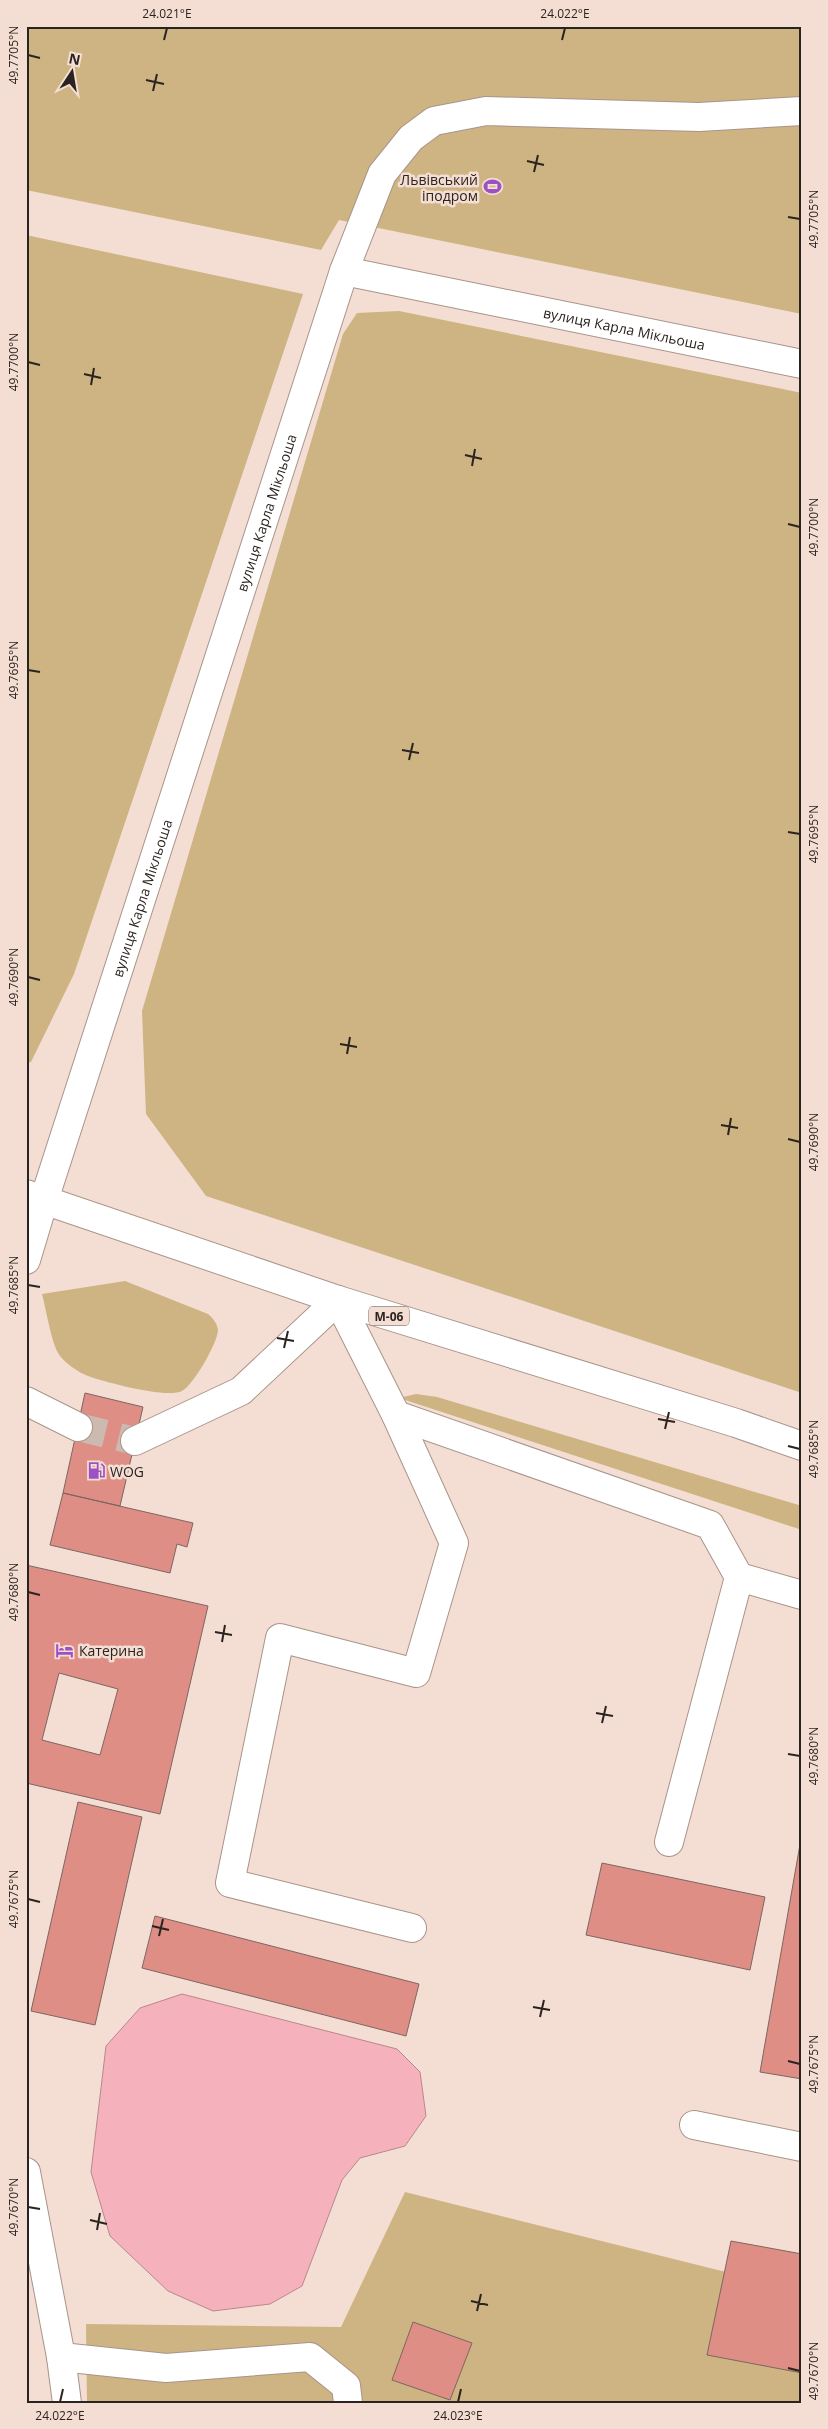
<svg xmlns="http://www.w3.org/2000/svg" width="828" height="2429" font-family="'Open Sans',sans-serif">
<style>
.green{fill:#cdb482}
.water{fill:#f5b2bd;stroke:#b8878e}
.building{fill:#de8e84;stroke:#7c6663;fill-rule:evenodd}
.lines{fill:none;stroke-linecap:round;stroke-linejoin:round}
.minor-tunnel{stroke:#ccb9af;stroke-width:28;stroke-dasharray:28 14;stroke-linecap:butt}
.minor-casing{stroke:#a9948a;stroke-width:30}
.highway-casing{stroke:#a9948a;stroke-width:30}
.minor{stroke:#fff;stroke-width:28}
.highway{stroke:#fff;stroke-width:28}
.ticks{fill:none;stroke:#2b231f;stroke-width:2}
.labels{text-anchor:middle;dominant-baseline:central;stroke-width:5;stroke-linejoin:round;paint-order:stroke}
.shield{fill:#f4ded3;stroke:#675b55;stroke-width:1}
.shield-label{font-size:12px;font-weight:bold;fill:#2b231f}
.poi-label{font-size:14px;fill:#2b231f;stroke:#f4ded3;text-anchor:start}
.street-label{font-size:14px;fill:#2b231f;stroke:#f4ded3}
.neatline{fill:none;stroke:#2b231f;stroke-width:2}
.ticks-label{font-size:12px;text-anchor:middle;fill:#2b231f}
</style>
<rect width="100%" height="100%" fill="#f4ded3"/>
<!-- green -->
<path class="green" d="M26,26H802V314L339,220L321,250L26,190Z
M26,235L303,294L74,974L31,1062L26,1063Z
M399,311L802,393V1393L206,1196L146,1114L142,1011L343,334L357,313Z
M125,1281L208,1314C213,1318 217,1323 218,1330C218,1342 193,1386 182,1391C167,1399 105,1382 88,1376C78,1372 64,1363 58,1353C51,1340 46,1309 42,1294Z
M416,1394L437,1397L802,1506V1530L399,1398Z
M405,2192L802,2291V2403H87L86,2324L341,2327Z"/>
<!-- water -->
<path class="water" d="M182,1994L397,2049L420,2072L426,2116L405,2146L360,2158L342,2180L302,2286L270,2304L213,2311L168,2291L110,2236L91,2172L106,2046L140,2008Z"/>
<!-- building -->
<path class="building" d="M85,1393L143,1407L120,1506L63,1493Z
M63,1493L193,1523L187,1547L177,1544L170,1573L50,1545Z
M26,1565L208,1606L160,1814L26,1783ZM59,1673L118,1689L100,1755L42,1740Z
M78,1802L142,1817L95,2025L31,2011Z
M802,1833V2079L760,2072Z
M602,1863L765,1897L750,1970L586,1935Z
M155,1916L419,1984L406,2036L142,1968Z
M731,2241L802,2254V2373L707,2355Z
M413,2322L472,2343L450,2400L392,2380Z"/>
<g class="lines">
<!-- minor-tunnel -->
<path class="minor-tunnel" d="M78,1427L135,1441"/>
<defs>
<g id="minor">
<path d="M344,271L382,174L411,138L434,121L486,111L699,117L802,111"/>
<path id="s1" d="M26,1260L44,1200L344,271L802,364"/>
<path d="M26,1401L78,1427"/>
<path d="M396,1415L710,1525L739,1577L669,1842"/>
<path d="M135,1441L241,1391L338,1300L396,1415L454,1543L416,1673L280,1638L230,1883L412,1928"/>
<path d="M739,1577L802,1595"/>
<path d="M694,2125L802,2147"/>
<path d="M26,2172L61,2357L67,2403"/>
<path d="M61,2357L166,2368L310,2357L346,2386L348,2403"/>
</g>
<path id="highway" d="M26,1194L338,1300L736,1423L802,1446"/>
</defs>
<!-- minor casing -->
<use href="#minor" class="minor-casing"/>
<!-- highway casing -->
<use href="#highway" class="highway-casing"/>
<!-- minor -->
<use href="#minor" class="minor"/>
<!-- highway -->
<use href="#highway" class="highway"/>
</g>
<!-- ticks -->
<path class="ticks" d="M164,40L167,28M562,40L565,28M28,55L40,58M146,80L164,84M153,91L157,74M527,161L544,165M534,172L538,155M788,217L800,219M28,362L40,365M84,374L101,378M91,385L94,368M465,455L482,459M472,466L475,449M788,524L800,527M28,670L40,672M402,750L419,753M409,760L413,743M788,832L800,834M28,977L40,980M340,1044L357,1047M347,1054L350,1037M721,1125L738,1128M728,1135L731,1118M788,1139L800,1142M28,1285L40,1287M277,1338L294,1341M284,1348L288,1331M658,1419L675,1422M665,1429L669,1412M788,1446L800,1449M28,1592L40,1595M215,1632L232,1635M222,1642L225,1625M596,1713L613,1716M602,1723L606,1706M788,1754L800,1756M28,1899L40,1902M152,1926L169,1930M159,1936L163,1919M533,2007L550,2010M540,2017L544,2000M788,2061L800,2064M28,2207L40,2209M90,2220L107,2224M97,2230L100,2213M471,2301L488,2305M477,2311L481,2294M788,2368L800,2371M60,2402L63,2389M458,2402L461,2389"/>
<!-- icons -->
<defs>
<symbol id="stadium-bare" viewBox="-9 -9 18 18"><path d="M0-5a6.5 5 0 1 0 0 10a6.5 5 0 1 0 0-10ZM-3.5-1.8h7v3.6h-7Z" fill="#9c52c5" stroke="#f4ded3" stroke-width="2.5" paint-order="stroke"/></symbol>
<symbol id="fuel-bare" viewBox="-9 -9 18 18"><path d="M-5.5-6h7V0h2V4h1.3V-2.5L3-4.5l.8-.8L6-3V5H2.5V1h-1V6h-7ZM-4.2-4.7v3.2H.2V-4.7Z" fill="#9c52c5" stroke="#f4ded3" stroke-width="2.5" paint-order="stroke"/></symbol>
<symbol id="hotel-bare" viewBox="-9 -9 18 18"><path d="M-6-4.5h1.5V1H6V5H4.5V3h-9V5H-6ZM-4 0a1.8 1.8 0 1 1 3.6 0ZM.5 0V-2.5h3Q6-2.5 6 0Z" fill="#9c52c5" stroke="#f4ded3" stroke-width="2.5" paint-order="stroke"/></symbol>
</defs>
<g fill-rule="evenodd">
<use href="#stadium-bare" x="480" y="174" width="25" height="25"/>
<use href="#fuel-bare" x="84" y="1458" width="25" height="25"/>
<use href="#hotel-bare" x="52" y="1638" width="25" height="25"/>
</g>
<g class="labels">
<!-- shield labels -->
<rect class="shield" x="369" y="1306.5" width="40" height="19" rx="4"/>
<g class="shield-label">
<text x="389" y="1316">М-06</text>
</g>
<!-- poi labels -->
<g class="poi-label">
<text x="478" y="179" text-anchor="end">Львівський<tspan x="478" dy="16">іподром</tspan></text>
<text x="110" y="1471">WOG</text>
<text x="79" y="1650">Катерина</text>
</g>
<!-- street labels -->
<g class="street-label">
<text stroke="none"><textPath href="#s1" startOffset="1325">вулиця Карла Мікльоша</textPath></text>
<text stroke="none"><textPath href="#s1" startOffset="785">вулиця Карла Мікльоша</textPath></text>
<text stroke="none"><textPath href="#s1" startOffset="380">вулиця Карла Мікльоша</textPath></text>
</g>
</g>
<!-- border -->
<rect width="828" height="2429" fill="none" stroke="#f4ded3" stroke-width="55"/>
<!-- north arrow -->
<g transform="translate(72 72) rotate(12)" stroke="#f4ded3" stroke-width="4" paint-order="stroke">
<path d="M0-4L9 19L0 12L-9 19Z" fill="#2b231f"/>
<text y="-8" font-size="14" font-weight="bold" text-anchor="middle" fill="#2b231f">N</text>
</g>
<rect x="28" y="28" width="772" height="2374" class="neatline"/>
<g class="ticks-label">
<text x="167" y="18">24.021°E</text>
<text x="565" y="18">24.022°E</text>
<text transform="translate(14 55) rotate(-90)" y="4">49.7705°N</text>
<text transform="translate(814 219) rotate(-90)" y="4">49.7705°N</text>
<text transform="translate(14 362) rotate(-90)" y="4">49.7700°N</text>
<text transform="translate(814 527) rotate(-90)" y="4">49.7700°N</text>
<text transform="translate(14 670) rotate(-90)" y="4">49.7695°N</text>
<text transform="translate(814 834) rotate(-90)" y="4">49.7695°N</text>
<text transform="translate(14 977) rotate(-90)" y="4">49.7690°N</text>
<text transform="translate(814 1142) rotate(-90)" y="4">49.7690°N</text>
<text transform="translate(14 1285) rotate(-90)" y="4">49.7685°N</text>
<text transform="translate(814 1449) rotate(-90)" y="4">49.7685°N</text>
<text transform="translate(14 1592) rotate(-90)" y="4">49.7680°N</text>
<text transform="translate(814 1756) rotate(-90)" y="4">49.7680°N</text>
<text transform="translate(14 1899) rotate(-90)" y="4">49.7675°N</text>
<text transform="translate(814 2064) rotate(-90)" y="4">49.7675°N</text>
<text transform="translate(14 2207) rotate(-90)" y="4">49.7670°N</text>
<text transform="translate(814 2371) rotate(-90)" y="4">49.7670°N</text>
<text x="60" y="2420">24.022°E</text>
<text x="458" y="2420">24.023°E</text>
</g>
</svg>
